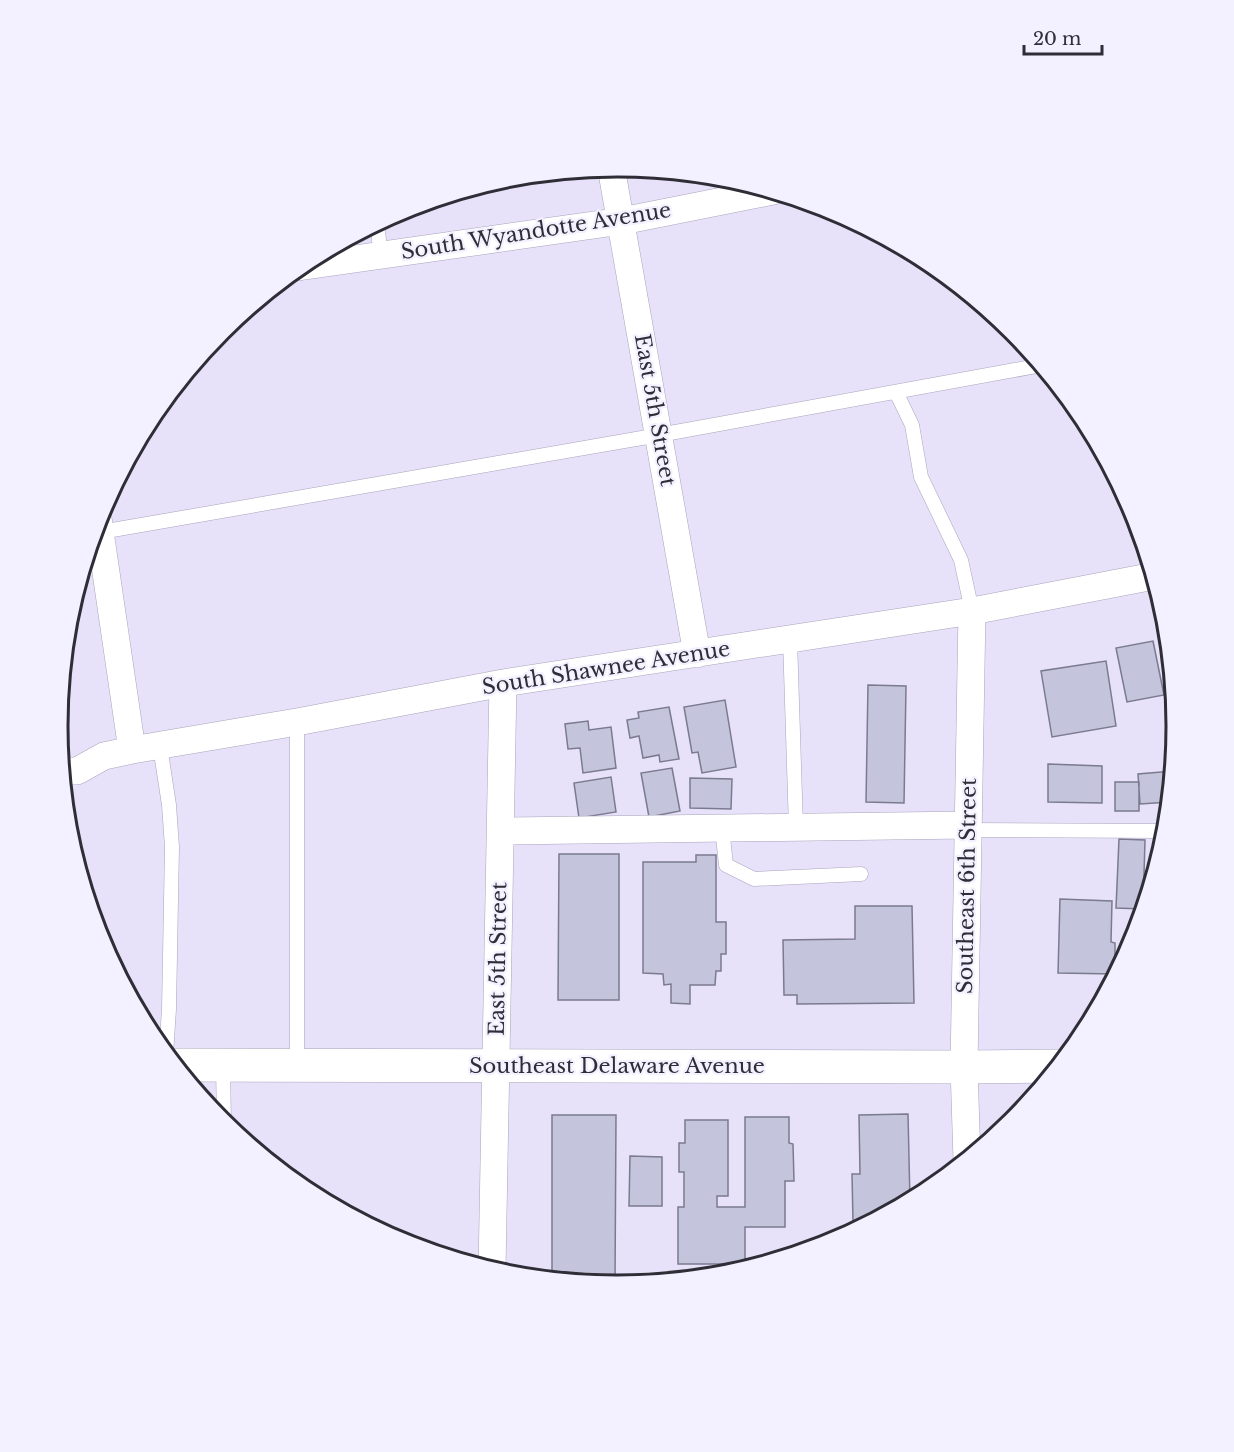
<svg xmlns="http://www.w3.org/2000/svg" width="1234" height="1452" font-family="'Libre Baskerville',serif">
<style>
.building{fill:#c4c4dc;stroke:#7a7a90;stroke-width:1.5}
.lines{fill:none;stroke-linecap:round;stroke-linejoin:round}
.lane-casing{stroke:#a9a4bb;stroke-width:15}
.street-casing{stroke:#a9a4bb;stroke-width:28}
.secondary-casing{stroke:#a9a4bb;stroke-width:34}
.lane{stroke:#fff;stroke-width:14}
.street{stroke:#fff;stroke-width:27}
.secondary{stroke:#fff;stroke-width:33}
.labels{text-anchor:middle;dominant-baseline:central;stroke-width:4.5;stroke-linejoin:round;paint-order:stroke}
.street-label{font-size:21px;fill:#2f2d36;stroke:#f3f0ff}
.rim{fill:none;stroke:#2f2d36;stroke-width:3}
</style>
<rect width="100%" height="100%" fill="#e7e1f9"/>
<!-- building -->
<path class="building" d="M1153,641L1164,695L1127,702L1116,648Z
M1106,661L1116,726L1052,737L1041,671Z
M868,685L906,686L904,803L866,802Z
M725,700L736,767L702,773L698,752L692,753L684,707Z
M669,707L679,759L660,762L659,755L643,758L639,736L630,738L627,720L639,718L638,712Z
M588,721L589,730L611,727L616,768L583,773L580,748L568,749L565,724Z
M1048,764L1102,766V803L1048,802Z
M672,768L680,811L649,817L641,773Z
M1173,771L1170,802L1140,804L1138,774Z
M611,777L616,812L579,818L574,783Z
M690,778L732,779L731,809L690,808Z
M1115,782H1139V811H1115Z
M1119,839L1145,840L1143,909L1116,908Z
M559,854H619V1000H558Z
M696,855H716V922H726V954H721V971H716L715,985H690V1004L671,1003V984L664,985L663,974L643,973V862H696Z
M1060,899L1112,901L1111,942L1115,943V974L1058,973Z
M855,906H912L914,1003L797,1004V995H784L783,940L855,939Z
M908,1114L910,1202L862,1227V1223L853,1222L852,1174H860L859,1115Z
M552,1115H616L615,1286L552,1280Z
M745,1117H789V1143L793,1144L794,1181H785V1227H745V1264H678V1207H684V1172H679V1143H685V1120H728V1196H717V1207H745Z
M630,1156L662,1157V1206H629Z"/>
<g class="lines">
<defs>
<path id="lane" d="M373,224L378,232L381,255
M896,392L912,425L921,477L961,560L972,611
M95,533L659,435L1042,365
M790,639L796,828
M160,746L169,805L172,847L169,1009L166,1055
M722,828L726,865L754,879L861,874
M968,830L1167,831
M223,1065L224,1124
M297,1065V722"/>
<path id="street" d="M611,167L697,654
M298,267L622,221L773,191
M98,518L132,750
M61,771H77L104,756L132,750L297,722L503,683L972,611L1154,576
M501,831L968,825
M967,1160L964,1067L972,611
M492,1270L503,683"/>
<path id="secondary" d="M174,1065L964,1067L1059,1066"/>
</defs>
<!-- lane casing -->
<use href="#lane" class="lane-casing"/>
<!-- street casing -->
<use href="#street" class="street-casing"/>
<!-- secondary casing -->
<use href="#secondary" class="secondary-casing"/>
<!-- lane -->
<use href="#lane" class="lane"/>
<!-- street -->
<use href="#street" class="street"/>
<!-- secondary -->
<use href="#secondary" class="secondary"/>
</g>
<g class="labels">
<!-- street labels -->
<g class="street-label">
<text transform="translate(536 231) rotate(-9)">South Wyandotte Avenue</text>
<text transform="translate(655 410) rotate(80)">East 5th Street</text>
<text transform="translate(606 668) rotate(-9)">South Shawnee Avenue</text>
<text transform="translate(967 886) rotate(-89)">Southeast 6th Street</text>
<text transform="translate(498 959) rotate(-89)">East 5th Street</text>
<text x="617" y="1066">Southeast Delaware Avenue</text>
</g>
</g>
<!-- crop -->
<path d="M0 0H1234V1452H0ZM68 726a549 549 0 1 1 1098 0a549 549 0 1 1-1098 0Z" fill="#f3f0ff" fill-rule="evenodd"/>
<path class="rim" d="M68 726a549 549 0 1 1 1098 0a549 549 0 1 1-1098 0Z"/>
<!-- scale -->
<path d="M1024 45v9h78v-9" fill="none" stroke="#2f2d36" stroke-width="3"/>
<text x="1033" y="45" font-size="18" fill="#2f2d36" stroke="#f3f0ff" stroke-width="4.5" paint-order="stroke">20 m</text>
</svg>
